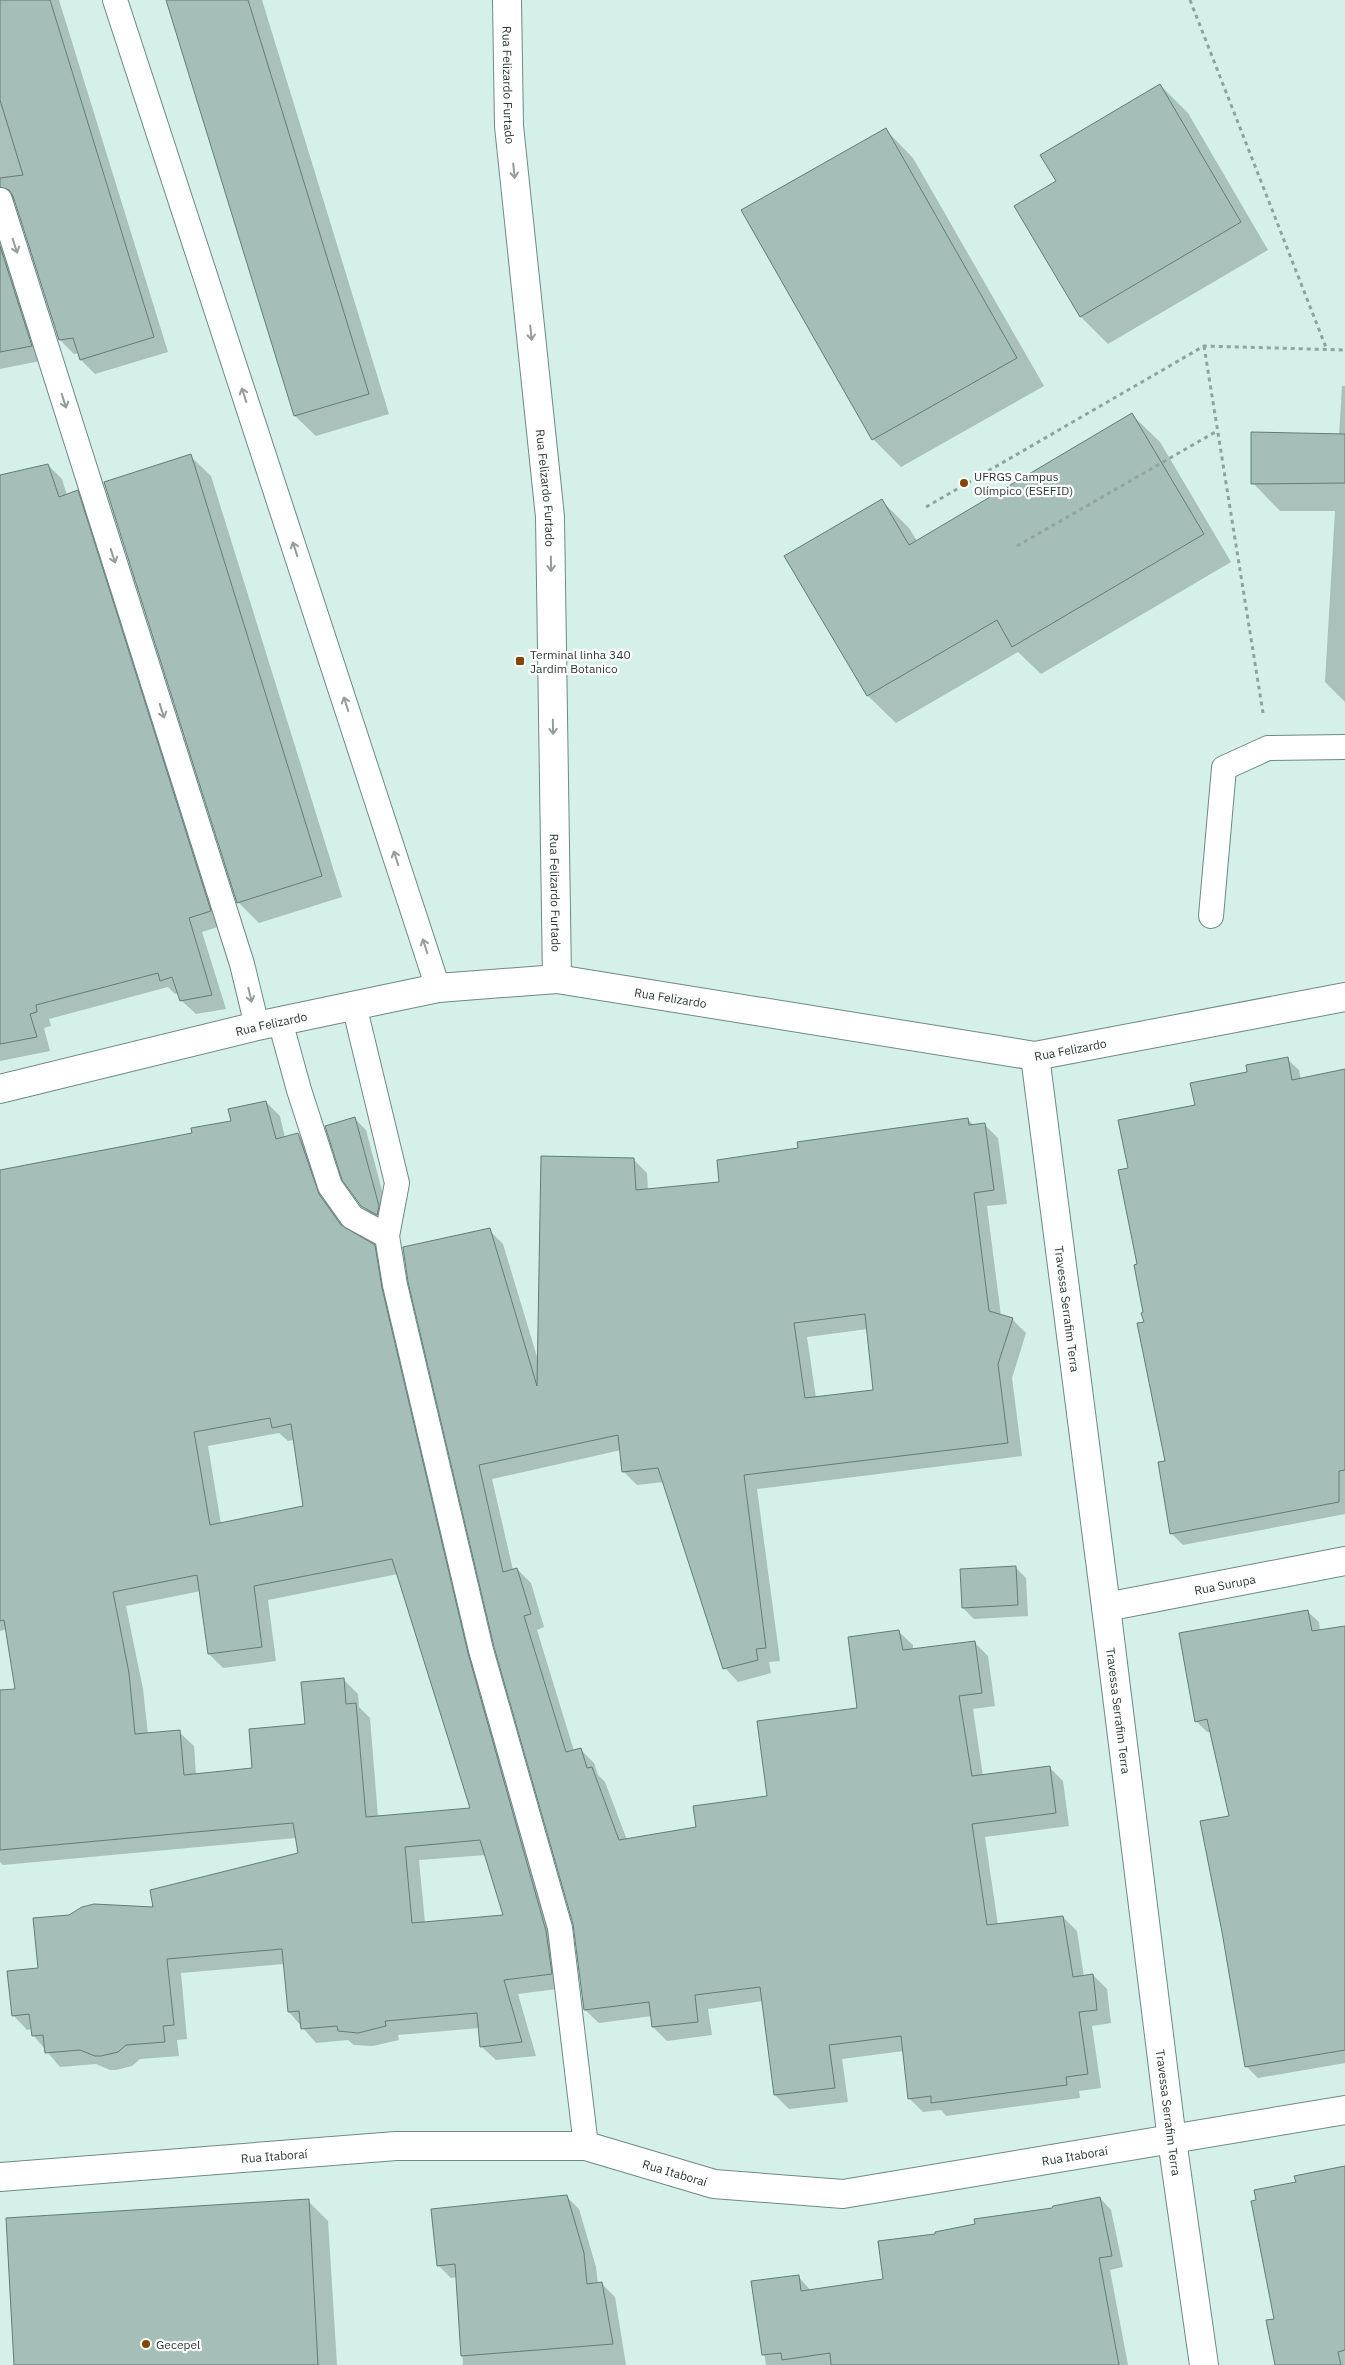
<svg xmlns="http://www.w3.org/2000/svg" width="1345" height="2365" font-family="'IBM Plex Sans',sans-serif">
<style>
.shadow{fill:#0003;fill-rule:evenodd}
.building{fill:#a5bfb8;stroke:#637c76;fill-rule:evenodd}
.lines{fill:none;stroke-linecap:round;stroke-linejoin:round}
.lane-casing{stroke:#708983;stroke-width:26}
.street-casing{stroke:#708983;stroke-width:30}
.secondary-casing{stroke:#708983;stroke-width:30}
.path{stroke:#90a49f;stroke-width:3;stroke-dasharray:4 4;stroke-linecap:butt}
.lane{stroke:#fff;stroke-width:24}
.street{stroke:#fff;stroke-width:28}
.secondary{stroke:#fff;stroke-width:28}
.oneway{stroke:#969c9a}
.poi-dot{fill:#824503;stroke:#fff;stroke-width:2}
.labels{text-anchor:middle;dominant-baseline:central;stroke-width:4.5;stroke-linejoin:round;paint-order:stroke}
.street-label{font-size:12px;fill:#2d3835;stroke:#fff}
.poi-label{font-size:12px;fill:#2d3835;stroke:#fff;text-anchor:start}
</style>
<rect width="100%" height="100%" fill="#d5f0e9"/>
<!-- shadow -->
<path class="shadow" d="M0,0H59L168,352L95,374L81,360L79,353L74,354L60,340L16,202L11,200L45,360L0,369Z
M168,0H262L389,414L316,436L295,416Z
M1160,85L1188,113L1268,250L1108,344L1080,316L1058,182Z
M886,130L913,158L1044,386L901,467L873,439L743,211Z
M1342,386H1345V702L1325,682L1335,511H1280L1253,483L1339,435Z
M1132,415L1160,442L1231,562L1041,674L1018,652L896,723L868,696L786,556L881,500L909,528L917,541Z
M190,456L211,476L342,897L259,923L238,902Z
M48,465L62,479L67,495L77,492L91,506L224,925L202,932L226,1009L196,1014L181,1000L179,993L175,994L168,987L49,1019L51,1026L44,1028L50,1051L0,1061V476Z
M1287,1059L1299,1070L1301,1080L1345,1071V1514L1183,1545L1171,1533L1166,1462L1145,1322L1130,1169L1196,1106L1249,1073Z
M266,1102L280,1116L285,1138L298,1135L312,1149L333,1210L348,1230L374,1246L388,1261L565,1988L518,1994L536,2056L496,2060L481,2046L480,2028L398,2035L399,2040L373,2046L354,2045L348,2040L316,2043L289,2012L284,1964L181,1973L187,2039L177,2040L179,2056L140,2059L132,2066L116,2070H110L96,2064L60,2067L33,2035L32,2029L27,2030L13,2015L39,1969L155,1909L299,1854L296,1838L3,1865L0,1862V1692L16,1690L7,1629L0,1631V1171L194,1134L232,1122ZM279,1433L288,1441L294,1440L305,1507L221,1524L208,1446ZM398,1574L472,1810L378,1817L370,1718L359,1707L358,1694L344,1680L306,1725L253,1769L196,1775L194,1746L179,1732L148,1734L143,1689L126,1606L201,1591L209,1654L223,1668L276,1661L268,1600ZM486,1855L505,1916L425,1923L419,1860Z
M355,1119L366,1130L389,1217L388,1225L374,1217L362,1206Z
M968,1119L974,1126L984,1124L998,1138L1007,1204L987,1206L1001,1316L1012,1319L1026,1333L1012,1378L1022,1456L757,1489L780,1661L769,1662L771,1673L738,1682L725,1668L664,1482L637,1485L624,1472L621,1450L492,1479L513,1570L517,1569L531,1583L544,1627L537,1630L574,1751L580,1749L594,1763L598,1775L605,1782L627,1840L697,1828L768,1798L858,1709L899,1632L913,1645V1650L974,1642L988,1656L995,1706L973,1709L983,1776L1049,1767L1063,1781L1069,1826L985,1837L998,1925L1063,1917L1077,1931L1084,1977L1093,1975L1107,1989L1111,2023L1092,2026L1101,2088L1079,2091L1080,2098L946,2116L941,2110L923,2112L910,2099L904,2051L842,2059L848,2102L789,2109L775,2095L763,2001L708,2009L712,2035L667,2041L653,2027L652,2016L599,2023L585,2010L574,1924L410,1282L489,1230L503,1244L538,1360L633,1159L647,1173L648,1190L721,1183L799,1149ZM868,1329L874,1391L816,1398L807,1337Z
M1015,1567L1026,1578L1028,1616L974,1619L963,1608Z
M1307,1611L1319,1622L1320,1631L1345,1627V2063L1258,2078L1247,2067L1231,1817L1211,1732H1207L1196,1721Z
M1345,2167V2365H1276V2320L1297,2183Z
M566,2196L579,2209L596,2267L598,2284H602L615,2297L626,2365H463L457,2277L451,2278L438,2265Z
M1100,2198L1111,2210L1123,2267L1110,2270L1128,2365H766L753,2282L798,2276L811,2291L885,2280L937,2235Z
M308,2201L328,2221L337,2365H15Z"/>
<!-- building -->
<path class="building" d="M0,0H50L154,337L80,360L73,338L59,340L13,196L9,190L0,187V178L23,175L0,100Z
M166,0H248L369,394L294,416Z
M1160,84L1241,222L1080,317L1014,206L1056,181L1040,155Z
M886,128L1017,358L872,440L741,210Z
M0,246L32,346L0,352Z
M1132,413L1204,534L1012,647L997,620L867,696L784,556L882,499L909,545Z
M1251,432L1345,434V483L1251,484Z
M191,454L322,876L237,903L104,482Z
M48,464L59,497L78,490L211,911L189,918L212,995L180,1001L172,977L160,981L158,973L36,1005L37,1012L30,1014L37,1037L0,1044V475Z
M1288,1057L1292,1080L1345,1069V1470L1339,1471V1502L1170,1534L1158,1462L1165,1461L1137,1323L1144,1322L1141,1313L1143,1312L1134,1265L1137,1264L1118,1170L1128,1168L1118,1120L1195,1105L1190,1083L1247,1072L1246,1065Z
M266,1101L276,1139L298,1133L319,1194L341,1225L375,1245L382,1288L468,1653L546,1931L552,1974L504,1980L522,2042L480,2047L477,2013L385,2021L386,2026L358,2033L338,2031L337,2026L301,2029L299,2011L288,2012L282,1949L167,1959L174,2025L163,2026L165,2042L126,2045L118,2052L101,2056H95L80,2050L45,2053L43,2035L32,2036L29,2014L12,2016L7,1971L38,1968L33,1918L69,1915L82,1907L94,1904L153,1907L150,1890L298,1853L293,1823L0,1850V1690L15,1689L4,1620L0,1621V1170L192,1133L191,1128L231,1121L228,1109ZM270,1418L272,1428L291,1424L303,1506L210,1525L194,1432ZM392,1559L470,1808L366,1817L356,1703L346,1704L344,1678L301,1682L305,1724L249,1729L252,1768L184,1775L180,1730L135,1734L129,1673L113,1592L197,1575L208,1654L262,1647L254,1586ZM480,1840L503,1915L412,1923L405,1847Z
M355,1117L379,1206L377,1215L361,1206L342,1180L325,1126Z
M968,1118L969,1125L985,1123L994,1190L974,1193L989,1311L1013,1318L998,1364L1008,1443L744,1475L766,1648L756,1649L758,1660L723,1669L658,1468L622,1472L618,1435L479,1465L503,1572L517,1568L531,1614L524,1616L566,1752L581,1748L587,1768L592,1767L619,1840L696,1827L693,1806L767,1796L757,1721L857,1708L848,1637L899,1630L903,1650L975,1641L982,1693L959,1696L972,1776L1050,1766L1056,1813L972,1824L987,1925L1063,1916L1073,1977L1093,1974L1097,2010L1079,2012L1088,2074L1066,2077L1067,2085L931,2103V2096L908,2099L901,2036L829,2045L835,2088L774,2095L760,1987L695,1995L698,2022L652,2027L649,2002L584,2010L573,1924L494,1647L408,1282L403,1247L490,1228L537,1386L541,1156L634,1158L636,1190L719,1182L717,1160L798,1148L797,1142ZM865,1314L873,1390L805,1398L794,1323Z
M1016,1566L1018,1605L962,1608L960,1569Z
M1308,1610L1312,1631L1345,1626V2050L1245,2067L1222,1932L1200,1821L1229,1816L1207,1719L1195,1722L1179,1633Z
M1345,2166V2350L1338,2352L1341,2365H1275L1266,2320L1274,2319L1251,2201L1256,2200L1254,2190L1296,2182L1294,2176Z
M567,2195L584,2253L587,2284L602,2282L613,2344L461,2356L455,2264L437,2266L431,2209Z
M1100,2197L1112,2256L1099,2258L1119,2365H831L830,2353L782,2360L781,2353L762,2355L751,2281L799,2275L801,2291L883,2279L878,2241L935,2234V2232L975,2224L974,2219L1052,2208L1053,2206Z
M309,2199L318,2365H14L6,2218Z"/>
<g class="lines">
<defs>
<path id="lane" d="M115,0L438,988
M0,200L242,964L257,1026
M1211,916L1224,768L1268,748L1345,747
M354,1005L397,1183L387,1236L395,1285L481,1650L560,1928L586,2146
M280,1021L299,1090L330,1186L352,1217L387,1236"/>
<g id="street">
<path id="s1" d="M507,0L509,126L550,517L557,979"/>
<path id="s2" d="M1035,1056L1106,1607L1172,2140L1204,2365"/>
<path id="s3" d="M1106,1607L1345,1561"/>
<path id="s4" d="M0,2177L396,2146H586L714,2184L843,2194L1345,2110"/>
</g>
<g id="secondary">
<path id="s5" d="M0,1089L257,1026L438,988L557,979L1035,1056L1345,997"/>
</g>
</defs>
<!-- lane casing -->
<use href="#lane" class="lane-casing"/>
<!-- street casing -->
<use href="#street" class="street-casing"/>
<!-- secondary casing -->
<use href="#secondary" class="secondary-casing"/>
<!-- path -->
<path class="path" d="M1190,0L1327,350
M1204,346L1263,713
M926,507L1204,346L1345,350
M1017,546L1217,431"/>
<!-- lane -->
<use href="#lane" class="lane"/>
<!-- street -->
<use href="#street" class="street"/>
<!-- secondary -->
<use href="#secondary" class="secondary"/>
</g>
<!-- one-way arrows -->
<defs><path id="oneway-shaft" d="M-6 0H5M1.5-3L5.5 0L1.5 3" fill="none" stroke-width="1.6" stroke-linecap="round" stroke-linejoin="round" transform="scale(1.25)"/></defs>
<g class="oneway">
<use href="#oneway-shaft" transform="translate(514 171) rotate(84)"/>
<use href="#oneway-shaft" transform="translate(15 246) rotate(72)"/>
<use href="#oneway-shaft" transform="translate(531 333) rotate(84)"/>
<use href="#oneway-shaft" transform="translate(244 395) rotate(-108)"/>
<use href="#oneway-shaft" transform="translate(64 401) rotate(72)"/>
<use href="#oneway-shaft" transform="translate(295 549) rotate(-108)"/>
<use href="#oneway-shaft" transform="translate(113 556) rotate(72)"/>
<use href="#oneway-shaft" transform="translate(551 564) rotate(89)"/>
<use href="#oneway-shaft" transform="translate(346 704) rotate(-108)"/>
<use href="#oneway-shaft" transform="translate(162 711) rotate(72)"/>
<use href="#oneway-shaft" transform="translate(553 727) rotate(89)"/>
<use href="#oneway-shaft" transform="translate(396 858) rotate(-108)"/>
<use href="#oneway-shaft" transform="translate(425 946) rotate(-108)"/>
<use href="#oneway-shaft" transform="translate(250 995) rotate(77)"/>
</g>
<!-- markers -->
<g class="poi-dot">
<circle cx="964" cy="483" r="5"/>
<rect x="515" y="656" width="10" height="10" rx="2.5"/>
<circle cx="146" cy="2344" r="5"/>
</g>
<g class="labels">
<!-- street labels -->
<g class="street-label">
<text stroke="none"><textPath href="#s1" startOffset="85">Rua Felizardo Furtado</textPath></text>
<text stroke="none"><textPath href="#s1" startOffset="490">Rua Felizardo Furtado</textPath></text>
<text stroke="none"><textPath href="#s1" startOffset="895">Rua Felizardo Furtado</textPath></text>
<text stroke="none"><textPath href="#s5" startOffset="684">Rua Felizardo</textPath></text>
<text stroke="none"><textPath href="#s5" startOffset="279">Rua Felizardo</textPath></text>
<text stroke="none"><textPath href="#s5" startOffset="1089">Rua Felizardo</textPath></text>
<text stroke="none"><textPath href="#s2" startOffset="255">Travessa Serrafim Terra</textPath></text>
<text stroke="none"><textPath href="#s3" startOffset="121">Rua Surupa</textPath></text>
<text stroke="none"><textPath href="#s2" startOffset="660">Travessa Serrafim Terra</textPath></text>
<text stroke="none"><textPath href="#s2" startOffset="1065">Travessa Serrafim Terra</textPath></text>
<text stroke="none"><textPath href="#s4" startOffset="275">Rua Itaboraí</textPath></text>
<text stroke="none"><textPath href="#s4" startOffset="1085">Rua Itaboraí</textPath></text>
<text stroke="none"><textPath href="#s4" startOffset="680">Rua Itaboraí</textPath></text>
</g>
<!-- poi labels -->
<g class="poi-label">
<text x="974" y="476">UFRGS Campus<tspan x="974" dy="14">Olímpico (ESEFID)</tspan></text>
<text x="530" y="654">Terminal linha 340<tspan x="530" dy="14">Jardim Botanico</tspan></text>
<text x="156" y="2344">Gecepel</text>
</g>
</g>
</svg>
